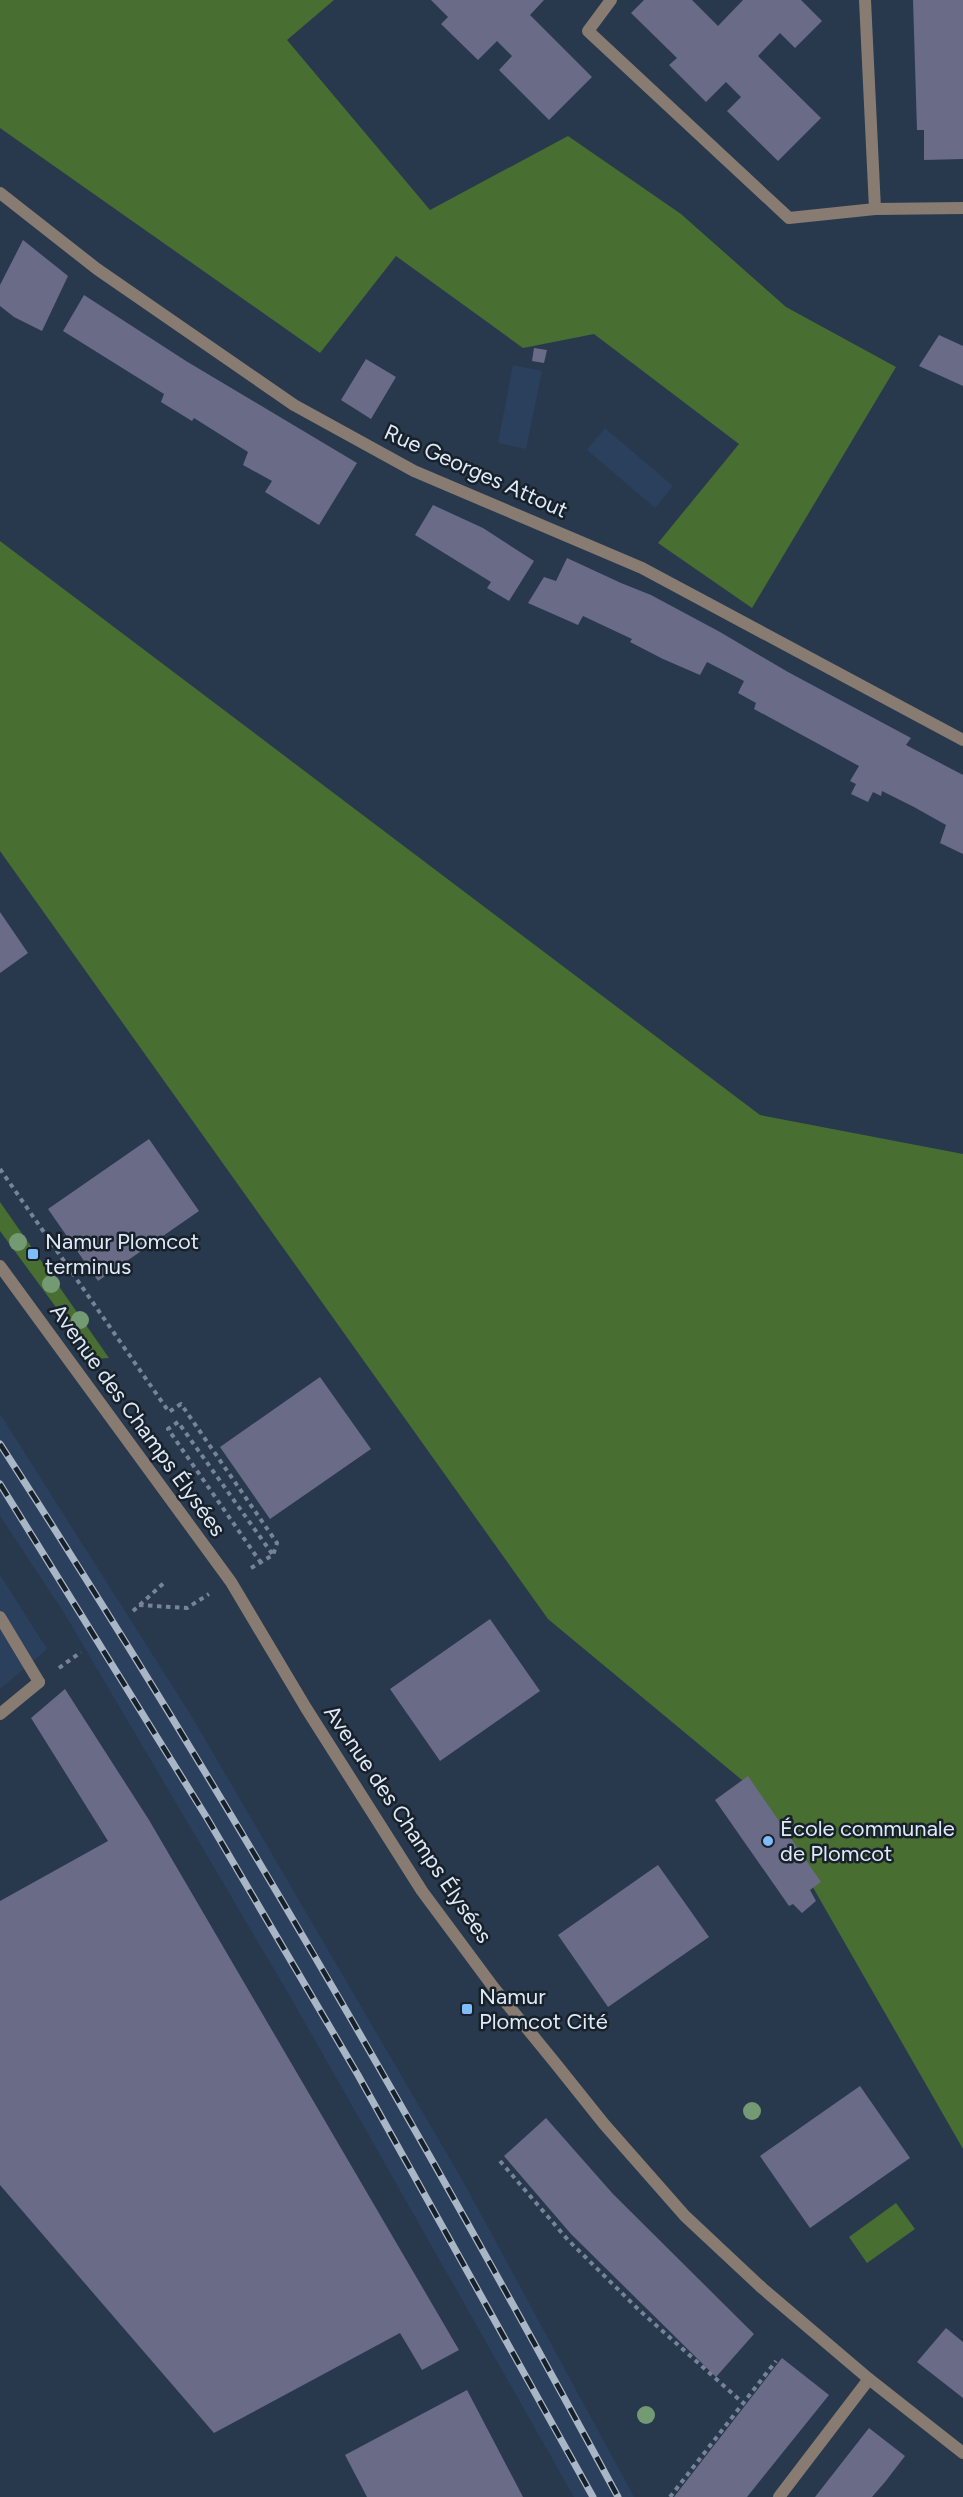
<svg xmlns="http://www.w3.org/2000/svg" width="963" height="2497" font-family="Figtree,sans-serif">
<style>
.built{fill:#2b405c}
.green{fill:#486e31}
.building{fill:#696b87}
.lines{fill:none;stroke-linecap:round;stroke-linejoin:round}
.path{stroke:#768496;stroke-width:4;stroke-dasharray:4.5 4.5;stroke-linecap:butt}
.service{stroke:#877b72;stroke-width:12}
.minor{stroke:#877b72;stroke-width:12}
.tertiary{stroke:#877b72;stroke-width:12}
.rail-casing{stroke:#a9b6c6;stroke-width:7}
.rail{stroke:#182029;stroke-width:4.5;stroke-dasharray:14;stroke-linecap:butt}
.tree{fill:#739a73}
.poi-dot{fill:#7fbdf9;stroke:#182029;stroke-width:2}
.labels{text-anchor:middle;dominant-baseline:central;stroke-width:5;stroke-linejoin:round;paint-order:stroke}
.street-label{font-size:22px;fill:#dfeaf8;stroke:#182029}
.poi-label{font-size:22px;fill:#dfeaf8;stroke:#182029;text-anchor:start}
</style>
<rect width="100%" height="100%" fill="#28394e"/>
<!-- built -->
<path class="built" d="M513,365L542,371L526,449L498,443Z
M605,428L673,486L655,508L587,450Z
M0,1414L192,1717L464,2183L634,2497H574L291,1998L63,1611L0,1516Z
M0,1575L47,1649L0,1689Z"/>
<!-- green -->
<path class="green" d="M0,0H334L287,40L430,210L568,136L681,214L786,307L896,367L752,608L658,543L739,444L594,334L523,348L396,256L320,353L0,128Z
M0,541L760,1115L963,1154V2149L760,1795L548,1619L0,851Z
M0,1202L109,1358L94,1359L0,1231Z
M896,2203L915,2229L867,2263L849,2237Z"/>
<!-- building -->
<path class="building" d="M431,0H544L530,15L592,77L549,120L499,70L512,56L497,41L478,60L441,24L448,17Z
M644,0H692L718,26L743,0H801L822,21L795,48L780,33L758,56L821,118L778,161L727,111L741,97L726,82L706,102L669,65L677,58L631,13Z
M913,0H963V159L924,160V130H917Z
M23,240L68,276L42,331L14,317L0,306V285Z
M84,295L186,361L357,463L319,525L265,492L272,481L243,465L248,452L194,418L192,421L161,402L164,394L63,331Z
M939,335L963,346V386L919,366Z
M534,348L547,350L544,363L532,361Z
M366,359L396,377L371,419L341,400Z
M433,505L483,528L534,561L509,601L487,588L491,582L415,535Z
M567,558L621,583L651,595L720,632L788,672L911,738L906,745L963,775V854L940,843L946,825L914,807L882,791L881,796L873,792L868,802L851,794L856,784L850,781L859,766L754,709L756,703L738,693L744,681L707,662L700,675L663,659L630,642L632,639L583,616L578,625L528,603L544,577L556,581Z
M0,912L28,953L0,973Z
M149,1139L199,1211L98,1281L48,1209Z
M320,1377L371,1449L270,1519L220,1447Z
M490,1619L540,1691L440,1761L390,1689Z
M65,1689L149,1820L459,2350L422,2370L400,2333L214,2433L0,2185V1901L108,1841L31,1718Z
M748,1776L821,1882L810,1890L816,1901L802,1913L793,1904L789,1906L715,1800Z
M658,1865L709,1937L608,2007L558,1935Z
M860,2086L910,2158L810,2228L760,2156Z
M546,2118L613,2194L754,2334L716,2377L571,2234L504,2156Z
M946,2328L963,2342V2398L917,2362Z
M782,2358L829,2395L747,2497H674Z
M467,2390L523,2497H367L345,2455Z
M869,2428L905,2456L885,2482L872,2497H815Z"/>
<g class="lines">
<!-- path -->
<path class="path" d="M0,1169L169,1412L181,1404L277,1543L273,1555
M251,1568L273,1555L178,1422L168,1429L261,1563
M139,1605L187,1608L209,1594
M133,1611L165,1582
M59,1668L81,1652
M500,2161L568,2240L639,2310L743,2403
M670,2497L776,2361"/>
<!-- service -->
<path class="service" d="M611,0L588,31L789,218L875,209L963,208
M865,0L875,209
M0,1617L39,1682"/>
<!-- minor -->
<path class="minor" d="M0,193L97,269L294,405L414,471L642,568L963,740
M0,1714L39,1682
M779,2497L869,2379"/>
<!-- tertiary -->
<path class="tertiary" d="M0,1266L231,1582L306,1708L422,1891L494,1988L556,2064L604,2124L685,2216L762,2288L869,2379L963,2453"/>
<defs>
<path id="rail" d="M0,1444C221,1786 425,2139 618,2497
M0,1484L207,1818L358,2075L593,2497"/>
</defs>
<!-- rail casing -->
<use href="#rail" class="rail-casing"/>
<!-- rail -->
<use href="#rail" class="rail"/>
</g>
<!-- trees -->
<g class="tree">
<circle cx="18" cy="1242" r="9"/>
<circle cx="51" cy="1284" r="9"/>
<circle cx="80" cy="1320" r="9"/>
<circle cx="752" cy="2111" r="9"/>
<circle cx="646" cy="2415" r="9"/>
</g>
<!-- markers -->
<g class="poi-dot">
<rect x="27" y="1248" width="12" height="12" rx="3"/>
<circle cx="768" cy="1841" r="6"/>
<rect x="461" y="2003" width="12" height="12" rx="3"/>
</g>
<g class="labels">
<!-- street labels -->
<g class="street-label">
<text transform="translate(476 471) rotate(24)">Rue Georges Attout</text>
<text transform="translate(138 1420) rotate(54)">Avenue des Champs Élysées</text>
<text transform="translate(408 1824) rotate(56)">Avenue des Champs Élysées</text>
</g>
<!-- poi labels -->
<g class="poi-label">
<text x="45" y="1241">Namur Plomcot<tspan x="45" dy="25">terminus</tspan></text>
<text x="780" y="1828">École communale<tspan x="780" dy="25">de Plomcot</tspan></text>
<text x="479" y="1996">Namur<tspan x="479" dy="25">Plomcot Cité</tspan></text>
</g>
</g>
</svg>
